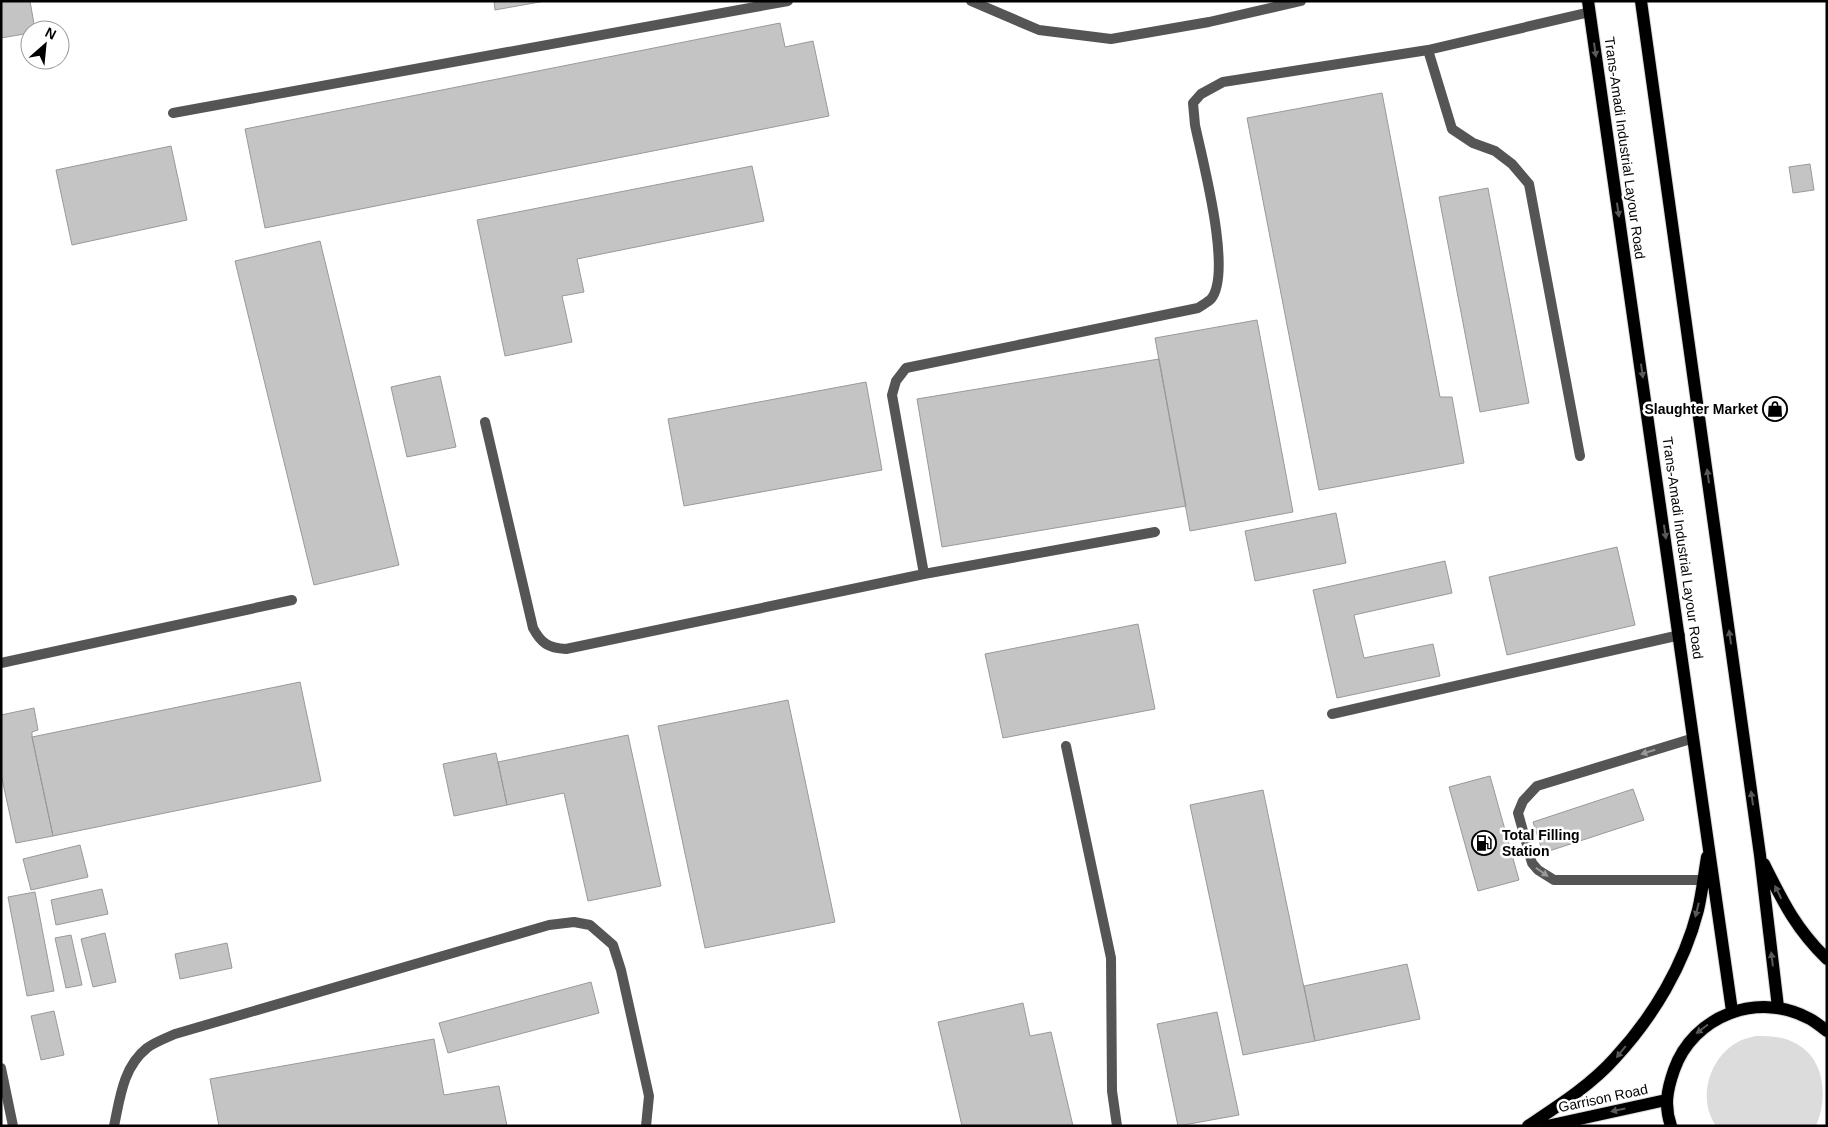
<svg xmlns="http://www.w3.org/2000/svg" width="1828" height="1127" font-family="Helvetica,sans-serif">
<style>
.green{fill:#dcdcdc}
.building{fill:#c4c4c4;stroke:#999}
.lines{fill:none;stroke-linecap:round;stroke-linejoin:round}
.primary-casing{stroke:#dbdbdb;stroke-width:14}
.lane{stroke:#555;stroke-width:10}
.street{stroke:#555;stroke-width:10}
.primary{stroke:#000;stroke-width:12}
.oneway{fill:#595959}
.oneway2{fill:#999}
.labels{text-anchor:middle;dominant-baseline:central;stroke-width:5;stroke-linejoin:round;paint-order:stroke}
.street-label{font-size:14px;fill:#000;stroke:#fff}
.poi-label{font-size:14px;font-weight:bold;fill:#000;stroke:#fff;text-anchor:end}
</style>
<rect width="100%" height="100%" fill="#fff"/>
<!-- green -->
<path class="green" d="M1755,1036C1769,1036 1781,1036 1793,1042C1826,1057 1828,1098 1816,1126H1716C1697,1099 1709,1059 1736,1043C1742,1039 1749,1038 1755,1036Z"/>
<!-- building -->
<path class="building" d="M1,1H30L35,30H30V33L1,38Z
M494,1H545L495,10Z
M780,23L785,47L813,41L829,116L265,228L245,129Z
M1382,93L1440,397H1452L1464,463L1319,490L1247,118Z
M171,146L187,220L72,245L56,170Z
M1810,164L1814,190L1793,193L1789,167Z
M752,166L764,221L577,259L584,292L562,296L572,342L505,356L477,220Z
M1488,188L1529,403L1480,412L1439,197Z
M320,241L399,565L314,585L235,261Z
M1257,320L1293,512L1190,531L1155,338Z
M1159,359L1186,506L942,547L917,399Z
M440,376L456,447L407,457L391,387Z
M866,382L882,470L684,506L668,419Z
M1336,513L1346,563L1255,581L1245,531Z
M1617,547L1635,625L1507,655L1489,577Z
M1445,561L1452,593L1354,615L1364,658L1433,644L1440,676L1337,698L1313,590Z
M1138,624L1155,709L1003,738L985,654Z
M300,682L321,781L53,836L32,737Z
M788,700L835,922L705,948L658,726Z
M34,708L38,730L32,732V737L53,836L16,843L1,774V715Z
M628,735L661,886L588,901L564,793L507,805L498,762Z
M496,753L507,805L454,816L443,764Z
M1490,776L1519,880L1478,891L1449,787Z
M1633,789L1644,820L1543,853L1533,822Z
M1263,790L1315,1041L1243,1055L1190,805Z
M80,845L88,877L31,890L23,859Z
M102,889L108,914L56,925L51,900Z
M35,892L54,991L27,996L8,897Z
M105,933L116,982L93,987L81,939Z
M71,935L82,985L66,988L55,938Z
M227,943L232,968L180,979L175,954Z
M1407,964L1420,1019L1315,1041L1304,986Z
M591,982L599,1013L448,1053L439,1023Z
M1023,1003L1030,1036L1051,1032L1073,1126H962L938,1022Z
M54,1011L64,1055L41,1060L31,1016Z
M1217,1012L1239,1115L1178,1126L1157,1024Z
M434,1039L444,1095L499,1086L507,1126H219L210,1079Z"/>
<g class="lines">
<defs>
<path id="primary" d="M1588,1L1732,1011
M1641,1L1760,855L1778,1007
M1764,864C1783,902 1796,929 1827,959
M1528,1126C1558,1106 1591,1085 1615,1058C1653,1017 1684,965 1698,910C1702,893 1704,875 1707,857
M1547,1126L1666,1100
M1671,1126C1664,1106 1667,1090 1674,1070C1693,1016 1757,991 1808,1018C1815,1021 1821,1027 1827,1031"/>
</defs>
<!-- primary casing -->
<use href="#primary" class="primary-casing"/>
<!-- lane -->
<path class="lane" d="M971,1L1039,30L1111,39L1209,22L1301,1
M1428,50L1452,129L1473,143L1495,151L1512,164L1529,184L1580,456
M173,113L788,1
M485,422L533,628C541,643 548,648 566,649L924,574L1155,532
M924,574L892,395L896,381L906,368L1198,308C1202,305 1208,302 1211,299C1233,273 1202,159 1195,125L1193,103L1201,94L1223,82L1428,50L1590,12
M1,663L292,600
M1332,714L1680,635
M1694,738L1537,786L1523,801L1518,813L1532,863L1538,870L1554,880H1710
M1066,746L1111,958L1112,1091L1117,1126
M114,1126C120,1098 123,1067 147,1048C155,1042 166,1038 175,1034L549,925L574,922L590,925L613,945L621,970L649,1096L646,1126"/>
<!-- street -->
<path class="street" d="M1,1068L13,1126"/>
<!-- primary -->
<use href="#primary" class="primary"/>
</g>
<!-- one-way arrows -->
<defs><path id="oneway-solid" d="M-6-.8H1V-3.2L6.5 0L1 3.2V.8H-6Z" transform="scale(1.25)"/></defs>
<g class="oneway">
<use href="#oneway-solid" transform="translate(1595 50) rotate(82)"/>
<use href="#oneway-solid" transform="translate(1618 210) rotate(82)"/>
<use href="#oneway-solid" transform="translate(1642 371) rotate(82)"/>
<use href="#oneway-solid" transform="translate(1708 476) rotate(-98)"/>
<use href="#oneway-solid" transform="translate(1665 532) rotate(82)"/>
<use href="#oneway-solid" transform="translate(1730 637) rotate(-98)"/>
<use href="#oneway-solid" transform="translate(1752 798) rotate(-98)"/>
<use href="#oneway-solid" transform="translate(1778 892) rotate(-116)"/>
<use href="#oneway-solid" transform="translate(1697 910) rotate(104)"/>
<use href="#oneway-solid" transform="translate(1772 959) rotate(-97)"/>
<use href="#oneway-solid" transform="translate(1702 1029) rotate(143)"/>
<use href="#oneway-solid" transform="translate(1621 1052) rotate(129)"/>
<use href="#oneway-solid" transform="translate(1618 1110) rotate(168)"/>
</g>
<g class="oneway2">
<use href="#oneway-solid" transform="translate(1648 752) rotate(163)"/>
<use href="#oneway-solid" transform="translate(1542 872) rotate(35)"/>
</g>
<!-- icons -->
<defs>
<symbol id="shop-ring" viewBox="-11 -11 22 22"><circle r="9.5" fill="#fff" stroke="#000" stroke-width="1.5"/><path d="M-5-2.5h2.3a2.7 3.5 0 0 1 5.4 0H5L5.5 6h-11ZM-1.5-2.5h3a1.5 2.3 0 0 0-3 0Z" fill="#000"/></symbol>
<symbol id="fuel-ring" viewBox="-11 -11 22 22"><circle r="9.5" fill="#fff" stroke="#000" stroke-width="1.5"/><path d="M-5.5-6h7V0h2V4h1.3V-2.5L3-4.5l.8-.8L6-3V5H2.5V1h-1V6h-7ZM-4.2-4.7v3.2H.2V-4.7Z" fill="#000"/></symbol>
</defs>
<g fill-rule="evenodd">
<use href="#shop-ring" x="1761" y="395" width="28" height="28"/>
<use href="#fuel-ring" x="1470" y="829" width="28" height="28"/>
</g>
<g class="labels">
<!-- street labels -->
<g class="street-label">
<text transform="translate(1625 148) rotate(82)">Trans-Amadi Industrial Layour Road</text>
<text transform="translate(1683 548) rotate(82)">Trans-Amadi Industrial Layour Road</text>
<text transform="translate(1603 1098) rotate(-12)">Garrison Road</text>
</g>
<!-- poi labels -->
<g class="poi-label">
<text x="1758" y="409">Slaughter Market</text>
<text x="1502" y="835" text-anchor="start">Total Filling<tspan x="1502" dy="16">Station</tspan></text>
</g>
</g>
<!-- border -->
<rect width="1828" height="1127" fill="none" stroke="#000000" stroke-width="5"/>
<!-- north arrow -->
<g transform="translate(45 45) rotate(27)"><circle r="24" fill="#ffffff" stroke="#999999"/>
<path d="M0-4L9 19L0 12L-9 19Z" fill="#000000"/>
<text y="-8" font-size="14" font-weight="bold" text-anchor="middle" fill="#000000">N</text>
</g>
</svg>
